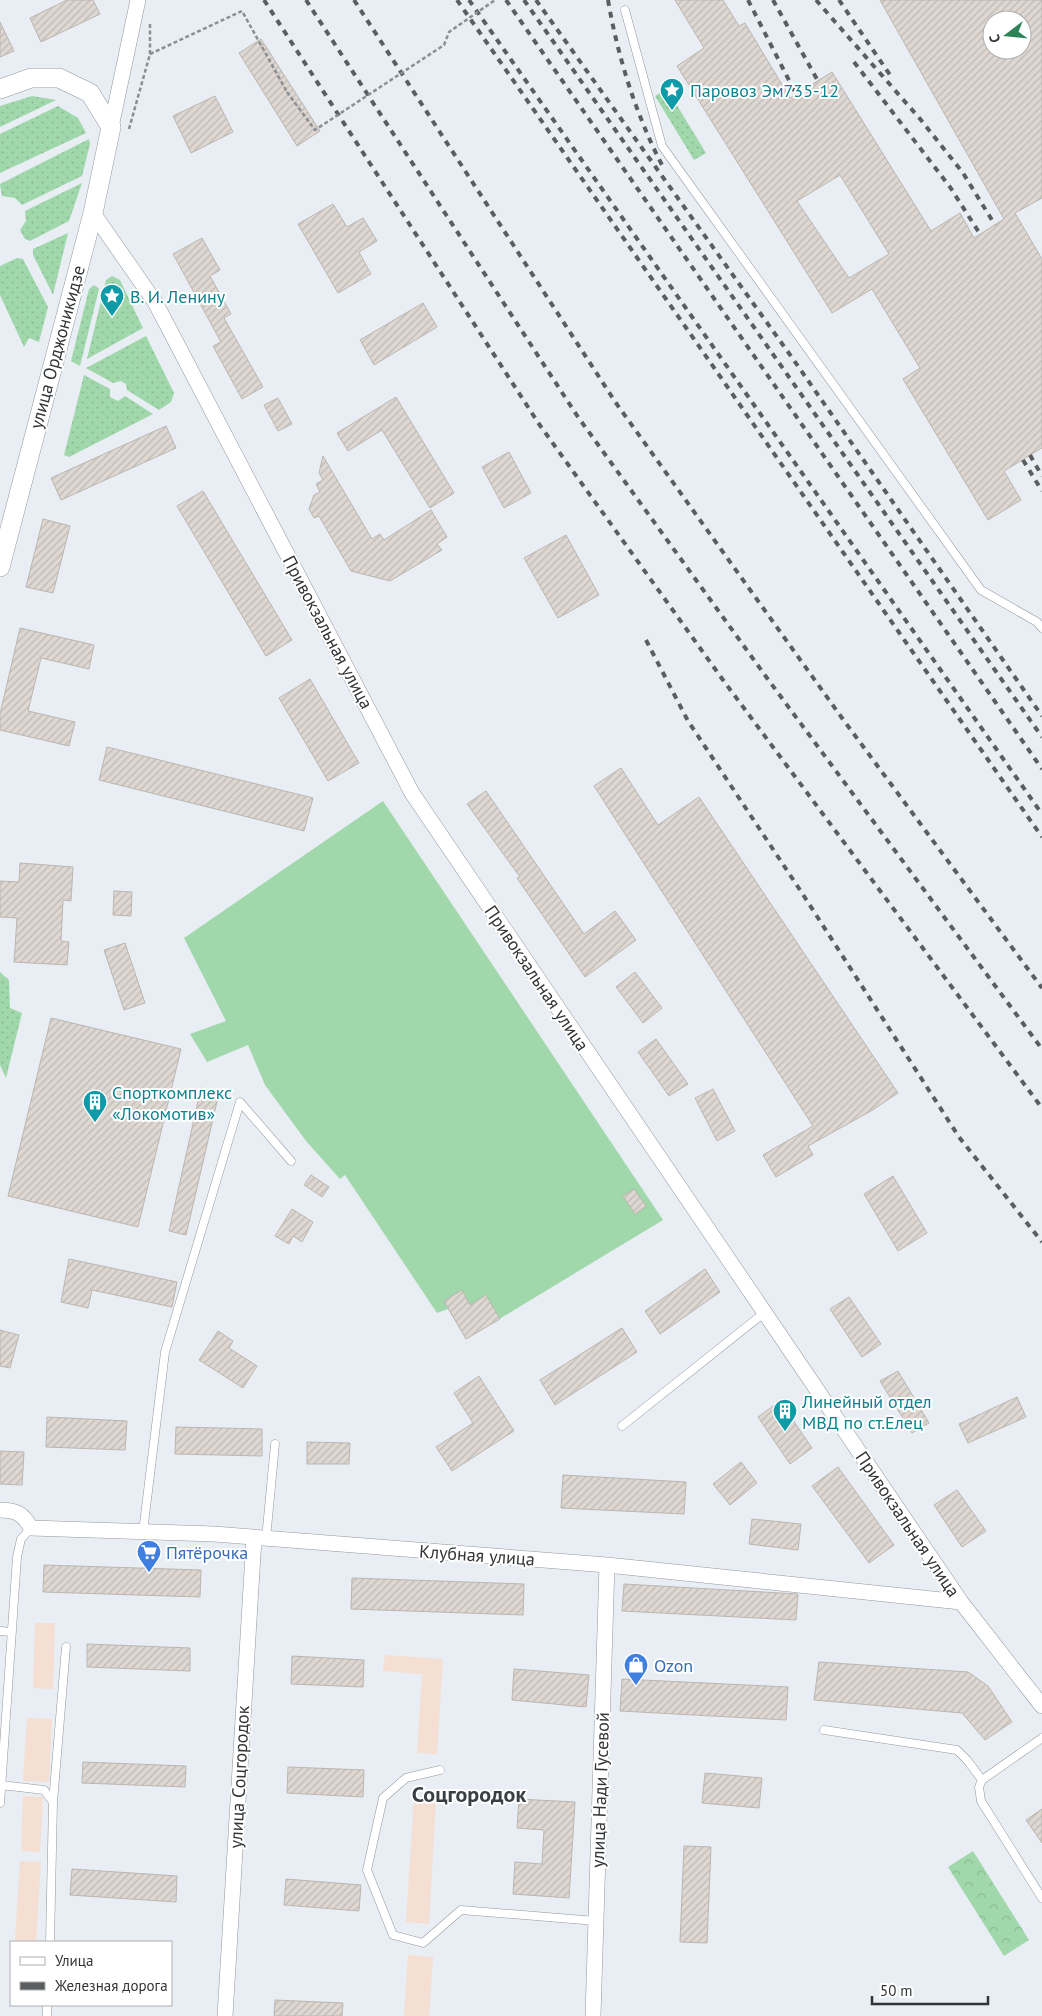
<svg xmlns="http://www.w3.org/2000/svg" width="1042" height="2016" font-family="'PT Sans',sans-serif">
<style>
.industrial{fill:#f5ded2}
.grass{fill:url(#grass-dots)}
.park{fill:url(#park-crowns)}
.garden{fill:#a1d8ab}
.building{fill:url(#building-hatch);stroke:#bbb6b1;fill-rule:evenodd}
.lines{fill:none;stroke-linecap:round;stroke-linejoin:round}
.service-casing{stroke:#93989d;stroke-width:9}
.minor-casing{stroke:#93989d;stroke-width:16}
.tertiary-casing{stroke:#93989d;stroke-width:20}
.path{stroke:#8b8f93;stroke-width:2.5;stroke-dasharray:4 2.5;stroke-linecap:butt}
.service{stroke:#fff;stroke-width:8}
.minor{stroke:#fff;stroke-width:15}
.tertiary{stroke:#fff;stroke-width:19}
.rail{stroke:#5b5e61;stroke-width:4;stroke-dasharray:6 6;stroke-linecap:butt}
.path-bridge{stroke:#8b8f93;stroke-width:2.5;stroke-dasharray:4 2.5;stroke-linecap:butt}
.labels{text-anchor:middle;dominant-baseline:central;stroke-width:4;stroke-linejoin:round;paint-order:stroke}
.culture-label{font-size:18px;fill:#0d838f;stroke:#fff;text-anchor:start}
.street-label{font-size:18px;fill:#323436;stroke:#fff}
.shop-label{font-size:18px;fill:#366cbe;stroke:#fff;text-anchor:start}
.district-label{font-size:22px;font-weight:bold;fill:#3a3f43;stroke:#fff}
</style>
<defs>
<pattern id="grass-dots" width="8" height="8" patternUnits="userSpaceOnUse" patternTransform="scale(1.25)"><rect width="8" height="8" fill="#a1d8ab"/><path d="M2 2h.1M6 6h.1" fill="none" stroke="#8bba94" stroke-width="1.8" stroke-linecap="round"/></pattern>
<pattern id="park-crowns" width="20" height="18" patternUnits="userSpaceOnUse" patternTransform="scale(1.25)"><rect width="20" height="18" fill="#a1d8ab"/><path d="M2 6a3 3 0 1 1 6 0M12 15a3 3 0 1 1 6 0" fill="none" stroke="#8bba94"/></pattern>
<pattern id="building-hatch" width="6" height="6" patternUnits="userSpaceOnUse" patternTransform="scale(1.25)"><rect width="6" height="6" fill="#ded7d2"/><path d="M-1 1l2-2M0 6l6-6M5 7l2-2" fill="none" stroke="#bfb9b5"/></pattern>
</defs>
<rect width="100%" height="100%" fill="#e8eef4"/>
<!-- industrial -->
<path class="industrial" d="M35,1623H55L53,1689L33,1688Z
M385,1655L443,1659L437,1754L417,1753L422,1674L383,1671Z
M27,1718L52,1719L49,1782L23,1781Z
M23,1796L43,1797L40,1852L21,1851Z
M414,1798L436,1799L429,1924L406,1922Z
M20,1861L41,1862L36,1942H15Z
M408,1955L433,1957L429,2016H404Z"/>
<!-- grass -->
<path class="grass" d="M667,89L706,153L694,160L655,96Z
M32,96L56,100L0,127V106Z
M58,106L78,118L86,133L0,173V134Z
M89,139L90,144L82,176L22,205L15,198L2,196L0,184Z
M82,183L69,221L30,241L25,239L20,230L26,221L25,211Z
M68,233L53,295L33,255V249Z
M17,258L23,259L48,307L39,342L29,338L24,347L0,295V266Z
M112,276L120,280L143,328L87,359L106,280Z
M94,285L99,289L80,366L71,361L89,289Z
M146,336L174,393L171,402L159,410L127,390L126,384L121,381L113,383L86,368Z
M84,375L110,389V397L118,401L125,396L153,414L69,457L64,455Z
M0,972L9,980L10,1008L22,1013L6,1078L0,1065Z"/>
<!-- park -->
<path class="park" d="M973,1851L1029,1940L1004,1956L948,1867Z"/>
<!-- garden -->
<path class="garden" d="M383,801L663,1220L466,1339L448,1309L437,1313L345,1175L340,1179L306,1141L265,1085L248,1045L207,1062L190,1034L226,1021L184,938Z"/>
<!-- building -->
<path class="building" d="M67,0H93L100,14L41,42L30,18Z
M675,0H723L739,26L745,23L790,98L832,72L931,231L960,213L974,238L1004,219L880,0H1042V198L1015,213L1042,259V448L1004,471L1021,500L988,520L903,379L920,368L872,289L832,313L677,66L704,48ZM992,20H1022V50H992ZM840,175L889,254L849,278L797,201Z
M0,22L14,51L0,57Z
M261,39L320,131L297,146L239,53Z
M215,96L233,132L191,153L173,116Z
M333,204L347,227L363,218L377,241L359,252L371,274L338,293L298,224Z
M202,238L220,270L210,276L231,314L224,318L263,387L242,399L213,346L221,342L173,254Z
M423,303L437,327L374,365L360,340Z
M396,397L454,493L430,508L382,430L348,451L337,433Z
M278,398L292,424L278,431L264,405Z
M166,426L176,448L61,500L51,478Z
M509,452L531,493L504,508L482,467Z
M323,456L372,539L380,534L384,540L431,510L447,537L437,544L442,550L390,581L351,571L319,516L314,518L309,509L314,495L320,492L316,484L323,480L319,473Z
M203,491L292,640L266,656L177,506Z
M43,519L70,526L53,593L26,587Z
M566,535L599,595L558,618L524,558Z
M20,628L94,645L89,669L41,658L28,711L75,722L69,746L0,730V714Z
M310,679L359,763L328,781L279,698Z
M107,747L313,798L304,831L99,780Z
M621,768L658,825L699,797L898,1093L871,1111L808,1146L813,1155L776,1177L763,1155L813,1126L594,786Z
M486,791L584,934L615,911L636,940L585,977L517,878L520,877L467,804Z
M20,863L73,867L71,901L63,900L61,941L69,942L67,965L14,962L17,918L0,917V881L19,882Z
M114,891L132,892L131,916L113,915Z
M125,943L145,1003L124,1010L104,950Z
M635,972L662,1008L643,1023L616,987Z
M51,1018L181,1049L138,1227L8,1196Z
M656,1039L688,1084L669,1096L638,1052Z
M201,1088L219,1093L186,1235L169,1231Z
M713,1089L735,1131L717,1141L695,1098Z
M311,1175L329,1187L322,1197L304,1185Z
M893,1176L927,1233L898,1251L864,1194Z
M634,1189L646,1206L635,1214L623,1196Z
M292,1209L313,1222L302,1242L293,1236L289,1244L275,1236Z
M69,1259L177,1282L172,1307L92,1290L88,1308L61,1302Z
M705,1269L720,1292L660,1334L645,1311Z
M462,1290L470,1305L486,1295L500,1319L466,1339L444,1301Z
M849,1297L881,1344L862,1357L830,1309Z
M622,1328L637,1352L555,1405L540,1380Z
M0,1330L19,1335L10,1368L0,1366Z
M218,1331L233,1341L229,1348L257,1366L243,1388L199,1360Z
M898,1371L929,1423L912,1433L880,1381Z
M479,1376L514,1431L452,1471L436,1447L473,1423L454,1393Z
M1017,1397L1026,1417L968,1443L959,1424Z
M780,1401L812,1448L790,1464L758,1417Z
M47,1417L127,1421L125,1450L46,1447Z
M176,1427L262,1429V1456L175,1454Z
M307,1442L350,1443L349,1464H307Z
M0,1451L24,1452L22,1485L0,1484Z
M741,1462L757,1483L730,1505L713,1484Z
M838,1467L894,1545L869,1563L812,1486Z
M563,1475L686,1482L684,1514L561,1508Z
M957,1490L986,1531L962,1547L934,1505Z
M752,1519L801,1524L798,1550L749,1544Z
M44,1565L201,1570L200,1597L43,1592Z
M352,1578L524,1584L523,1615L351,1609Z
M624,1584L798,1594L796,1620L622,1611Z
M87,1644L190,1648V1671L87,1667Z
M292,1656L364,1660L363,1687L291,1684Z
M819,1662L968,1672L988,1686L1012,1722L985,1740L962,1713L814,1700Z
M514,1669L589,1675L586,1707L512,1700Z
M622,1679L788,1687L786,1720L620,1711Z
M83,1762L186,1766L185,1787L82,1783Z
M288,1767L364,1770L363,1797L287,1793Z
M705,1773L762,1778L759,1808L702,1803Z
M519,1799L575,1802L569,1898L513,1894L515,1862L542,1864L544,1830L517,1828Z
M1042,1809V1843L1026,1820Z
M684,1846L711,1847L707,1943L680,1942Z
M72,1869L177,1876L176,1902L70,1895Z
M286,1879L361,1885L359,1911L284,1905Z
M275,2000L343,2003L342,2016H274Z"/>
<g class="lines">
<defs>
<path id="service" d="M625,10L662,146L981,590L1037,622L1042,628
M622,1426L764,1313
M143,1532L165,1352L240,1102L291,1161
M266,1539L275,1444
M0,1631L12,1632
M824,1730L957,1750L967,1760L982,1780
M1042,1738L982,1780L979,1787L981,1801L1042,1898
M440,1770L406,1778L383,1798L367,1870L393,1935L423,1943L461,1910L596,1921
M1,1785L44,1790L53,1802L50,1942
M53,1802L66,1647
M0,1803L17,1557L21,1539L31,1528
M47,2016V2005"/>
<path id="minor" d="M111,127L138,0
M93,213L155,302L412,793L961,1602L1042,1706
M0,1510C17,1510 23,1514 31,1528L214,1534L607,1565L961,1602
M225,2016L254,1538
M593,2016L607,1565"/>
<path id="tertiary" d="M0,89L31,78H59L90,93L111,127L93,213L0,567"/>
</defs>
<!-- service casing -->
<use href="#service" class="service-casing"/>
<!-- minor casing -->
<use href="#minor" class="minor-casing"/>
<!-- tertiary casing -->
<use href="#tertiary" class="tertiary-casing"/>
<!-- path -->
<path class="path" d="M150,54L242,11L287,92
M129,129L150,54V22"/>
<!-- service -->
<use href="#service" class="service"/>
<!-- minor -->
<use href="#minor" class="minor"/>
<!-- tertiary -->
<use href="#tertiary" class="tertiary"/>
<!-- rail -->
<path class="rail" d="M264,0L539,424L723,680L1042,1108
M306,0L578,417L767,678L1042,1049
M354,0L616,403L842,718L1042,988
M457,0L1042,837
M469,0L1042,814
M506,0L1042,769
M524,0L1042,737
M536,0L793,359L1042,716
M608,0C618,58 636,115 663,167
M748,0L796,94
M773,0L818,81
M816,0L921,120L963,173L995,225
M839,0L890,75
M854,62L950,187L980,234
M1030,455L1042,476
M1023,460L1042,491
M646,640L688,721L802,893L959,1137L1042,1242"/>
<!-- path-bridge -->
<path class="path-bridge" d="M287,92L315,130L444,45L449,32L495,0"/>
</g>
<!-- icons -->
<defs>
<symbol id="sight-pin" viewBox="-11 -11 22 30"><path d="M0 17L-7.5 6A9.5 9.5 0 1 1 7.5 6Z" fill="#0f9aa8" stroke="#fff"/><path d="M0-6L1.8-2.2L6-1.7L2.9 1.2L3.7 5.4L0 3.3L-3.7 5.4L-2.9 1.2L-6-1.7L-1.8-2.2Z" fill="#fff"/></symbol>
<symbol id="building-pin" viewBox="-11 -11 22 30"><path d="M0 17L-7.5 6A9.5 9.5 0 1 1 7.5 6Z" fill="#0f9aa8" stroke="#fff"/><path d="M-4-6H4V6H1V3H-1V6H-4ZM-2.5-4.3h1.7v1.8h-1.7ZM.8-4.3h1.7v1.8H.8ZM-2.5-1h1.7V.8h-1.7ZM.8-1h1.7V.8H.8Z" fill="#fff"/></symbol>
<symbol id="supermarket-pin" viewBox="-11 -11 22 30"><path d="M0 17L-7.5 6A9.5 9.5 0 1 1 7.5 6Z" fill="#3f7fe0" stroke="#fff"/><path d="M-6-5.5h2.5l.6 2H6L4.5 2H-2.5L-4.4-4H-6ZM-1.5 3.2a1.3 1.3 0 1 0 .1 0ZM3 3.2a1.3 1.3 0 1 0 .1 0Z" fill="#fff"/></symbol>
<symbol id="shop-pin" viewBox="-11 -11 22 30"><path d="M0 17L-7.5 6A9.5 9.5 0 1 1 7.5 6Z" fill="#3f7fe0" stroke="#fff"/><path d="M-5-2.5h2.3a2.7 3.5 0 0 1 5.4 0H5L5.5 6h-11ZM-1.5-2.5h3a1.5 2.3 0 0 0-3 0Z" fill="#fff"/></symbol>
</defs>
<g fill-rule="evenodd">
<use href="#sight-pin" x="658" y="76" width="28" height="38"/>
<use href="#sight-pin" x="98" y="282" width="28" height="38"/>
<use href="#building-pin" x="81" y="1088" width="28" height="38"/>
<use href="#building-pin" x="771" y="1397" width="28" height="38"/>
<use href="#supermarket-pin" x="135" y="1538" width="28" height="38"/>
<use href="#shop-pin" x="622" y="1651" width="28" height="38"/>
</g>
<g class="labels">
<!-- culture labels -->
<g class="culture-label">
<text x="690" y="90">Паровоз Эм735-12</text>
<text x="130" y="296">В. И. Ленину</text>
<text x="112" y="1092">Спорткомплекс<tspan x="112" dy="21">«Локомотив»</tspan></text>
<text x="802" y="1401">Линейный отдел<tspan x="802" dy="21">МВД по ст.Елец</tspan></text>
</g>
<!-- street labels -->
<g class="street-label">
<text transform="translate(57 347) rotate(-75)">улица Орджоникидзе</text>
<text transform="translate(328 632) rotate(62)">Привокзальная улица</text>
<text transform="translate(537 978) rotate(56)">Привокзальная улица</text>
<text transform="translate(908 1524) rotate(56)">Привокзальная улица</text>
<text transform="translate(477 1555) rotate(4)">Клубная улица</text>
<text transform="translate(239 1777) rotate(-87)">улица Соцгородок</text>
<text transform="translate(600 1790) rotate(-88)">улица Нади Гусевой</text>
</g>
<!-- shop labels -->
<g class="shop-label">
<text x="166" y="1552">Пятёрочка</text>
<text x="654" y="1665">Ozon</text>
</g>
<!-- district labels -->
<g class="district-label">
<text x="469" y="1794">Соцгородок</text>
</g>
</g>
<!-- legend -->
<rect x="10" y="1941" width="162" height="65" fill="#ffffff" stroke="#adaeaf"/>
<rect x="20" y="1957" width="25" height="8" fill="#ffffff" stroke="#adaeaf"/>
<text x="55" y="1966" font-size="15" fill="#323436">Улица</text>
<rect x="20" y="1982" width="25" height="8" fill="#5b5e61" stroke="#adaeaf"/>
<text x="55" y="1991" font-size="15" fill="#323436">Железная дорога</text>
<!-- north arrow -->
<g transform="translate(1007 35) rotate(254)"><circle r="24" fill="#ffffff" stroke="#adaeaf"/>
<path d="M0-4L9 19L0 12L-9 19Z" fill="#2c8357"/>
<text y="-8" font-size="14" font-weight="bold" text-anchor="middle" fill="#323436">С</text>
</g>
<!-- scale -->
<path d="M872 1996v8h116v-8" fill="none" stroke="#323436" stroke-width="2.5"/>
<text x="880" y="1996" font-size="15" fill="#323436" stroke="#ffffff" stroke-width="4" paint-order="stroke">50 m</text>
</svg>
